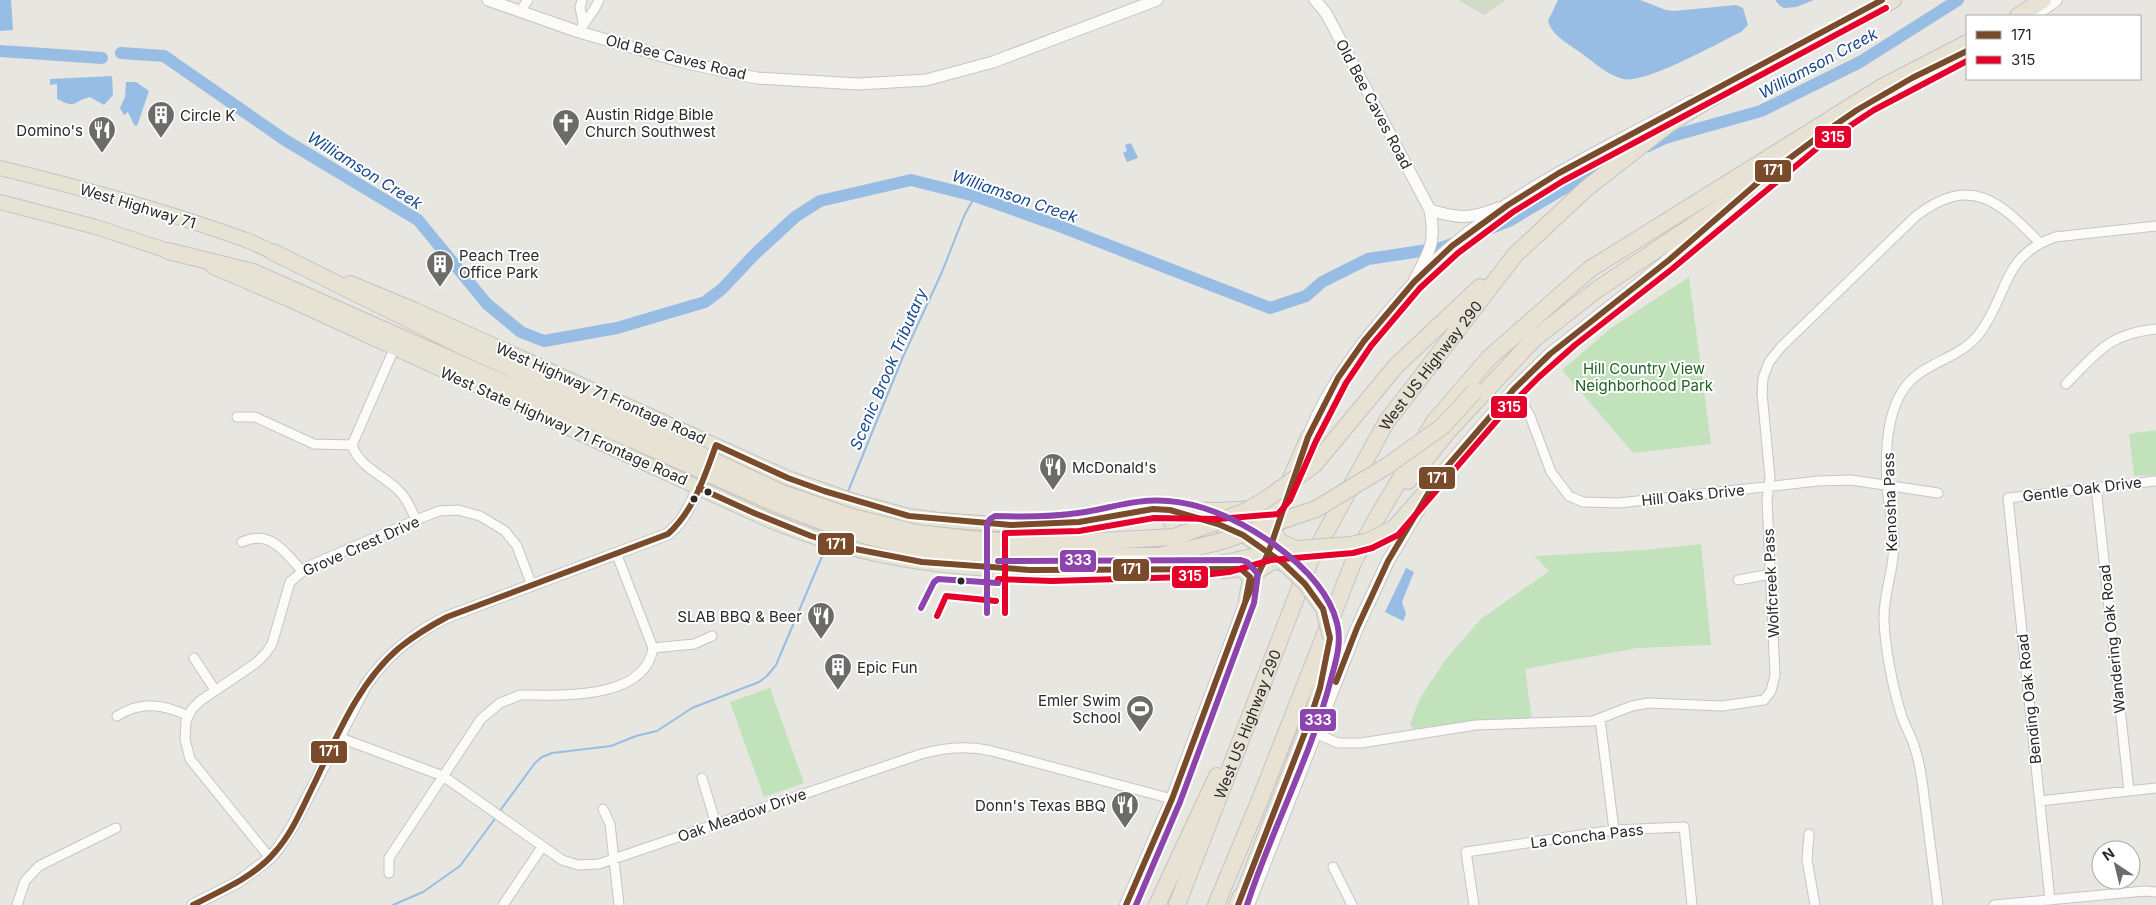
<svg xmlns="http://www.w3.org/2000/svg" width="2156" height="905" font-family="Inter,sans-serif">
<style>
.green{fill:#c2e2bb}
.cemetery{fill:#d0dcc8}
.water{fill:#98bde4}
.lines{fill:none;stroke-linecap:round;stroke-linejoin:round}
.stream{stroke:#98bde4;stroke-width:2}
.river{stroke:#98bde4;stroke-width:12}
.minor-casing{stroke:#c6c5c5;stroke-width:11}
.tertiary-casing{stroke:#c6c5c5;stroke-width:13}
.secondary-casing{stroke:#c6c5c5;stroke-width:14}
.primary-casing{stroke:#c4c3c1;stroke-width:16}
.motorway-casing{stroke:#c4c3c1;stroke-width:18}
.minor{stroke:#fcfbfa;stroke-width:9}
.tertiary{stroke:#fcfbfa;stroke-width:11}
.secondary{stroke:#fcfbfa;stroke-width:12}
.primary{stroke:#e5e4d4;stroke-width:14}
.motorway{stroke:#e7e2d4;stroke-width:16}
.primary-bridge-casing{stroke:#c4c3c1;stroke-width:16;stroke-linecap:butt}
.motorway-bridge-casing{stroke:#c4c3c1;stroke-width:18;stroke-linecap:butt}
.primary-bridge{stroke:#e5e4d4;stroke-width:14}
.motorway-bridge{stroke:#e7e2d4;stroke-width:16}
.bus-1-casing{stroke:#fff;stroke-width:10}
.bus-2-casing{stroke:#fff;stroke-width:10}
.bus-3-casing{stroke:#fff;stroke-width:10}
.bus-1{stroke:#7a4b2a;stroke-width:6}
.bus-2{stroke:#e4002b;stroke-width:6}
.bus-3{stroke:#8e44ad;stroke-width:6}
.bus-dot{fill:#292929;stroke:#fff;stroke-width:2}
.labels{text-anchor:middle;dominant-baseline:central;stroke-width:4;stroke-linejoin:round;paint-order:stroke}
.street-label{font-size:15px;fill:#292929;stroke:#fff}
.poi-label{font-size:15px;fill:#292929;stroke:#fff;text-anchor:start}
.park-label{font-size:15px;fill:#1f6122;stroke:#fff}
.water-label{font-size:16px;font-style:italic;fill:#164790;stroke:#fff}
.line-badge{stroke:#fff;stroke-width:2}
.badge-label{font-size:14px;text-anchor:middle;font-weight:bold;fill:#fff}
</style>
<rect width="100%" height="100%" fill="#e8e6e0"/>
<!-- green -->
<path class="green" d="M1689,277L1711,444L1633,453L1562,370L1611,328Z
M2156,430V475L2134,476L2129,434Z
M1701,544L1711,645L1637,648L1525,669L1532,720L1472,721L1413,729L1410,724L1420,698L1446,659L1481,619L1549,571L1534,556L1644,550Z
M770,688L804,783L764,797L730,702Z"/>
<!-- cemetery -->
<path class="cemetery" d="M1458,0H1506L1484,15Z"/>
<!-- water -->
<path class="water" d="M0,0H11L13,30L0,31Z
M1558,0H1640L1666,10L1674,11L1736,5L1743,8L1748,25L1741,32C1718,43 1646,84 1623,79C1607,75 1594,62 1581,53C1569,44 1552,36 1548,21Z
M1775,0H1814L1796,7L1784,8L1780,6Z
M112,76L113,95L104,105L90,97C71,102 77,109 57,99V84L50,85V79Z
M126,82H136L149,91L137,126L134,125L128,112L124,115L120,108L125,97Z
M1131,143L1138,158L1127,162L1123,153L1127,151L1125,145Z
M1406,568L1414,572L1402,602L1406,614L1403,621L1385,612Z"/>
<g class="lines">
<!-- stream -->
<path class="stream" d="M847,494L902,359L942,272L964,216L975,196
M499,812L535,763L542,757L552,753L611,746L636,736L657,731L692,708L759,682L767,676L776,665L826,547
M393,905L423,892L460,866L497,816"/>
<!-- river -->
<path class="river" d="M0,51L102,58
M121,53L164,56L285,140L418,220L487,304L521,332L544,341L617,328L705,302L722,289L755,254L795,217L820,201L911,180L975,196L1054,224L1270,308L1306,296L1322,282L1368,259L1441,248L1509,221L1597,169L1614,162
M1648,146L1665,138L1761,111L1860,62L1958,0"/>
<defs>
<path id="minor" d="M582,0L580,7L583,23
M519,12L528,0
M579,32C585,20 594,13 599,0
M394,349L352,445C360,469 385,475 401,493C408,501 412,511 416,520
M2066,384C2098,352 2108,334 2156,329
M1514,389L1530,416L1551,472L1569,496L1583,502L1619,503L1818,481L1851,480L1938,493
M237,417H255L314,444L352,445
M2096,487L2129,791
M242,542C270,529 285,552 302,571
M1738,580L1771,574
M653,648L694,644L712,636
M194,658L215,690
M117,716C141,701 164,704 188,716
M1600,719L1614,830
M1317,734L1338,743H1361L1476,725L1593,721L1632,706L1649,703L1722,706L1764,700L1771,691L1775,675L1767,500L1770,478L1762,393L1763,378L1769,362L1781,347L1916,216C1971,174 1999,201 2040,243
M338,737L443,776L562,860L578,865L599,864L921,754C945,747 967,745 992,751L1172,799
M702,778L716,824
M2040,801L2156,788
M603,809L610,824L619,905
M1809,834L1807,860L1815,905
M270,858L190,759L185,739L186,721L192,709L200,701L256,663L266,653L272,644L290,582L309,566L416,520L439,511L458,510L480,516L505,531L517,546L532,586
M1333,867L1352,905
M389,873V858L481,719L500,703L520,695C559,695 645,701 653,648L617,555
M2050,900L2008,498L2156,481
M17,905L25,881L39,866L116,828
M503,905L542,847
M1474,905L1466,852L1614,830L1684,827L1692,905
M1938,905C1934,874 1930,842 1926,811C1923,791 1922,771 1916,752C1913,739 1906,728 1902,717C1893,689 1885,649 1884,620C1883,593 1895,568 1894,541C1893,523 1888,504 1887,485C1885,454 1886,416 1903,390C1921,362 1959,360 1979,334C2009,295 2000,257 2055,237L2156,226
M1994,905L2145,891L2156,892"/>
<path id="tertiary" d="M488,0L579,32L687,63L757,78L858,84L926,80L993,62L1157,0
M1315,0L1326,13L1430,210C1436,243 1430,250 1415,279
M1430,210C1459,219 1470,219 1498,208
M193,905L238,882L270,858L277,850L292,827L366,685C387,654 414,633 447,617L668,534C686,519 688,507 699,488"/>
<path id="secondary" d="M2033,16L2056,0
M1757,184L1834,125
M1305,446C1321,400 1350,358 1381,321C1403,295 1425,269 1451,247C1522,186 1610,147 1691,102
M1265,559L1289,489
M1126,905L1172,799L1250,591
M1248,905L1357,628L1388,561L1438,477L1514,389L1550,354L1639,284L1735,205"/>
<path id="primary" d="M0,168C83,188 166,211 246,240C258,244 269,251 281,256
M0,202L96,227L177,254
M213,267L288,299L771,521C797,531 823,541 850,548C935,570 1022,573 1110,570C1135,569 1160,570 1185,568C1224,565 1259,552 1297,548
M350,283L413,309L788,478L854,501L909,516L939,520L1011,525L1079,522L1153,509L1218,510L1273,507L1282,496L1308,437
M1161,510L1170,520L1181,545
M1209,521L1243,535L1272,554
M1394,527L1438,477
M1275,531L1280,541L1296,548
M1223,571L1241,569L1250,577L1246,600
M1259,571L1273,562L1283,563
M1238,905L1309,722L1320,688L1330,638"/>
<g id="motorway">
<path d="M2018,16L2043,0"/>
<path d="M168,251L253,272L660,452"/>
<path d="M273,252L462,346L669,440"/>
<path d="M1396,366L1480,287"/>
<path d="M1408,481L1449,430L1533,340L1595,291L1762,179"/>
<path d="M1157,905L1217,776"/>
<path id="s1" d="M1177,905L1311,559L1387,421L1515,255L1587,188L1669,124L1734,84L1893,0"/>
<path d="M1216,905L1259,802L1353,563L1372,526L1434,422L1489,358L1590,269L1882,87L1967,43"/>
<path d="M1237,905L1241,896"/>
</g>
</defs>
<!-- minor casing -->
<use href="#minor" class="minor-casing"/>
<!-- tertiary casing -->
<use href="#tertiary" class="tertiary-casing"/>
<!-- secondary casing -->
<use href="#secondary" class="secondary-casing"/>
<!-- primary casing -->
<use href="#primary" class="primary-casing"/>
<!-- motorway casing -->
<use href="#motorway" class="motorway-casing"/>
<!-- minor -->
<use href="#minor" class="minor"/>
<!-- tertiary -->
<use href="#tertiary" class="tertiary"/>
<!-- secondary -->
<use href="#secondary" class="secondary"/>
<!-- primary -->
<use href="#primary" class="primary"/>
<!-- motorway -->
<use href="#motorway" class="motorway"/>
<defs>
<path id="primary-bridge" d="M1297,548L1351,544L1369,540L1394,527
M1283,563L1305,584L1323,609L1330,638"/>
<path id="motorway-bridge" d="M669,440L782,493L852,517L917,533L970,539L1047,544L1174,537L1242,513L1265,500L1314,465L1396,366
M660,452L781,506L846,530L914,549L1025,556H1159L1219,542L1316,509L1387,466L1443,426L1475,391"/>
</defs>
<!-- primary-bridge casing -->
<use href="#primary-bridge" class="primary-bridge-casing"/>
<!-- motorway-bridge casing -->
<use href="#motorway-bridge" class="motorway-bridge-casing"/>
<!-- primary-bridge -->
<use href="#primary-bridge" class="primary-bridge"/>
<!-- motorway-bridge -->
<use href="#motorway-bridge" class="motorway-bridge"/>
<defs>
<path id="bus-1" d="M699,488L754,513L811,536L850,548L922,562L1030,570L1241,569L1250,577L1245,603
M1336,682L1357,628L1388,561L1438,477L1514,389L1550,354L1669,260L1762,179L1822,134L1857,110L1912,78L1967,51
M193,905C222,890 254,877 275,852C293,832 303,806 315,782C337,736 359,682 399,648C414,636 430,626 447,617L668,534C694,510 704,478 716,445L788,478L824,491L909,516L1011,525L1079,522L1153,509L1170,510L1218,524L1243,535L1283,563L1305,584L1323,609L1330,638L1320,688L1309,722L1238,905
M1126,905L1172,799L1246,600L1269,551L1308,437L1338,378L1364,341L1414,282L1452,246L1508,205L1559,173L1882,0"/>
<path id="bus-2" d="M998,579L1052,581L1186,577L1229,572L1271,560L1353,553L1372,548L1398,535L1506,410L1539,377L1575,345L1672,269L1821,145L1874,110L1967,61
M1005,613V533L1079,531L1154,518L1218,519L1278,514L1290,500L1316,441L1346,383L1371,346L1420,288L1458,253L1513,212L1563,181L1886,8
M937,616L946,596L996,601"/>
<path id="bus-3" d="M998,561L1241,560L1247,562L1258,574L1254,603L1180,802L1136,905
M921,608L934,582L938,579L998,583
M987,613V524L990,519L995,516C1023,517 1051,517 1078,513C1108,509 1137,498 1168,501C1206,504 1244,523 1275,545C1301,564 1329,591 1337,623C1342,642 1336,661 1331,679C1311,757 1272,828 1247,905"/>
</defs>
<!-- bus-1 casing -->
<use href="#bus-1" class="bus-1-casing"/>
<!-- bus-2 casing -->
<use href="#bus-2" class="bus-2-casing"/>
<!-- bus-3 casing -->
<use href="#bus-3" class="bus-3-casing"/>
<!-- bus-1 -->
<use href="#bus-1" class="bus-1"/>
<!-- bus-2 -->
<use href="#bus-2" class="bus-2"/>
<!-- bus-3 -->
<use href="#bus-3" class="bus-3"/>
</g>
<!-- icons -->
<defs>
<symbol id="building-pin" viewBox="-11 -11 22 30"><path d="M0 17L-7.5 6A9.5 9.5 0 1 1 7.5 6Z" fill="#6c6b69" stroke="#fff"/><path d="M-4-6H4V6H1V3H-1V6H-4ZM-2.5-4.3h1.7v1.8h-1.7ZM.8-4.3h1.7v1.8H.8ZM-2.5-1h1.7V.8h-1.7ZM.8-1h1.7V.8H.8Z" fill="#fff"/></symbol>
<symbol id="church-pin" viewBox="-11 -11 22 30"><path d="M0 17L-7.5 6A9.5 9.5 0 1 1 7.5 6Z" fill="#6c6b69" stroke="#fff"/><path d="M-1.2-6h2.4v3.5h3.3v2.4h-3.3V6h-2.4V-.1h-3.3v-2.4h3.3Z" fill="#fff"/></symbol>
<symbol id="restaurant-pin" viewBox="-11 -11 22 30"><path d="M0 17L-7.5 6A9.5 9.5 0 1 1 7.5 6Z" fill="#6c6b69" stroke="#fff"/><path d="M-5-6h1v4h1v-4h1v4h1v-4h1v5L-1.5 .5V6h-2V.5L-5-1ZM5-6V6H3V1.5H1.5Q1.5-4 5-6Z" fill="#fff"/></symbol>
<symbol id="stadium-pin" viewBox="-11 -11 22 30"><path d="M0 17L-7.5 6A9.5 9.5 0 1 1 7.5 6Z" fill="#6c6b69" stroke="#fff"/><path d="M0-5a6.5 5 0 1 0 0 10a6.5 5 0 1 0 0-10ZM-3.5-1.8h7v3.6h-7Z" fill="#fff"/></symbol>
</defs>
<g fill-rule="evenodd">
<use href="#building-pin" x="145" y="99" width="32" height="43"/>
<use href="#church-pin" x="550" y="107" width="32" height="43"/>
<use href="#restaurant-pin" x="86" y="114" width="32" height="43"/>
<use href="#building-pin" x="424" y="248" width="32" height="43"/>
<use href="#restaurant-pin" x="1037" y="451" width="32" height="43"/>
<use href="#restaurant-pin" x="805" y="600" width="32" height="43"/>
<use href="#building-pin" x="822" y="651" width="32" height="43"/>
<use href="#stadium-pin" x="1124" y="693" width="32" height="43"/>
<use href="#restaurant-pin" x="1109" y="789" width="32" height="43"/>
</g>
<!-- markers -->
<g class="bus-dot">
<circle cx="708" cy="492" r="4.5"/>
<circle cx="694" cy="499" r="4.5"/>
<circle cx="961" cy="581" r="4.5"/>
</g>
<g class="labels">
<!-- street labels -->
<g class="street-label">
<text transform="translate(676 57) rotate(14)">Old Bee Caves Road</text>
<text transform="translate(1374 104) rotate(62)">Old Bee Caves Road</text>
<text transform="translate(138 206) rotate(17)">West Highway 71</text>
<text stroke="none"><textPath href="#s1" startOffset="599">West US Highway 290</textPath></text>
<text transform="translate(601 393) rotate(24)">West Highway 71 Frontage Road</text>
<text transform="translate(564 426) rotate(24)">West State Highway 71 Frontage Road</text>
<text transform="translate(2082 489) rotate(-7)">Gentle Oak Drive</text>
<text transform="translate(1693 495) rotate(-6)">Hill Oaks Drive</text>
<text transform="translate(1890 502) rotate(-92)">Kenosha Pass</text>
<text transform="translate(361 546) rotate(-24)">Grove Crest Drive</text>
<text transform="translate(1771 583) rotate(-93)">Wolfcreek Pass</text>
<text transform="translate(2112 639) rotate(-96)">Wandering Oak Road</text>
<text transform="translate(2029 699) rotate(-96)">Bending Oak Road</text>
<text stroke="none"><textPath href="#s1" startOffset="194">West US Highway 290</textPath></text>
<text transform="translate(742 815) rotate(-19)">Oak Meadow Drive</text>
<text transform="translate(1587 836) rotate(-7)">La Concha Pass</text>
</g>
<!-- poi labels -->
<g class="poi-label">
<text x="585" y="114">Austin Ridge Bible<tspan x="585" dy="17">Church Southwest</tspan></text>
<text x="180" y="115">Circle K</text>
<text x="83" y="130" text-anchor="end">Domino's</text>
<text x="459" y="255">Peach Tree<tspan x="459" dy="17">Office Park</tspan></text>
<text x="1072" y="467">McDonald's</text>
<text x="802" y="616" text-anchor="end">SLAB BBQ &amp; Beer</text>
<text x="857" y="667">Epic Fun</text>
<text x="1121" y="700" text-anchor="end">Emler Swim<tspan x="1121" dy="17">School</tspan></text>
<text x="1106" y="805" text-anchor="end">Donn's Texas BBQ</text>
</g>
<!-- park labels -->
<g class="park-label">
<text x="1644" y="368">Hill Country View<tspan x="1644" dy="17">Neighborhood Park</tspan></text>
</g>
<!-- water labels -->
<g class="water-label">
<text transform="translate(1818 63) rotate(-28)">Williamson Creek</text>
<text transform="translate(365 170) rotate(32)">Williamson Creek</text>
<text transform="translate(1015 196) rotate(19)">Williamson Creek</text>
<text transform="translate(888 369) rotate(-67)">Scenic Brook Tributary</text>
</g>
</g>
<g class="line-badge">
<rect x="1814" y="125" width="38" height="24" rx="5" fill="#e4002b"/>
<rect x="1754" y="159" width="38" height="24" rx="5" fill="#7a4b2a"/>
<rect x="1490" y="395" width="38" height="24" rx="5" fill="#e4002b"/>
<rect x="1418" y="466" width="38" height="24" rx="5" fill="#7a4b2a"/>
<rect x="817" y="532" width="38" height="24" rx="5" fill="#7a4b2a"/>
<rect x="1059" y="549" width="38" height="24" rx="5" fill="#8e44ad"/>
<rect x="1112" y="558" width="38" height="24" rx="5" fill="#7a4b2a"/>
<rect x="1171" y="565" width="38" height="24" rx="5" fill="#e4002b"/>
<rect x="1299" y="708" width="38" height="24" rx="5" fill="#8e44ad"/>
<rect x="310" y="740" width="38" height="24" rx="5" fill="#7a4b2a"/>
</g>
<g class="badge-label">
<text x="1833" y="142">315</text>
<text x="1773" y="175">171</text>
<text x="1509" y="412">315</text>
<text x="1437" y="483">171</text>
<text x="836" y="549">171</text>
<text x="1078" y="565">333</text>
<text x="1131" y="574">171</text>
<text x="1190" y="581">315</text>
<text x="1318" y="725">333</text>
<text x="329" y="756">171</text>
</g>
<!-- legend -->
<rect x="1966" y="15" width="175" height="65" fill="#ffffff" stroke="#a9a9a9"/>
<rect x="1976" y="31" width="25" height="8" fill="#7a4b2a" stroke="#a9a9a9"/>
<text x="2011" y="40" font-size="15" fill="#292929">171</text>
<rect x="1976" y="56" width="25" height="8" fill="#e4002b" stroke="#a9a9a9"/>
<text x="2011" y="65" font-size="15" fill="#292929">315</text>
<!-- north arrow -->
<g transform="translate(2116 865) rotate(325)"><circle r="24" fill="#ffffff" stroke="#a9a9a9"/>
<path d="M0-4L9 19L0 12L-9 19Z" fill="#6c6b69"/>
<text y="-8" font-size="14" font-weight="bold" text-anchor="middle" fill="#292929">N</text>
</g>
</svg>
